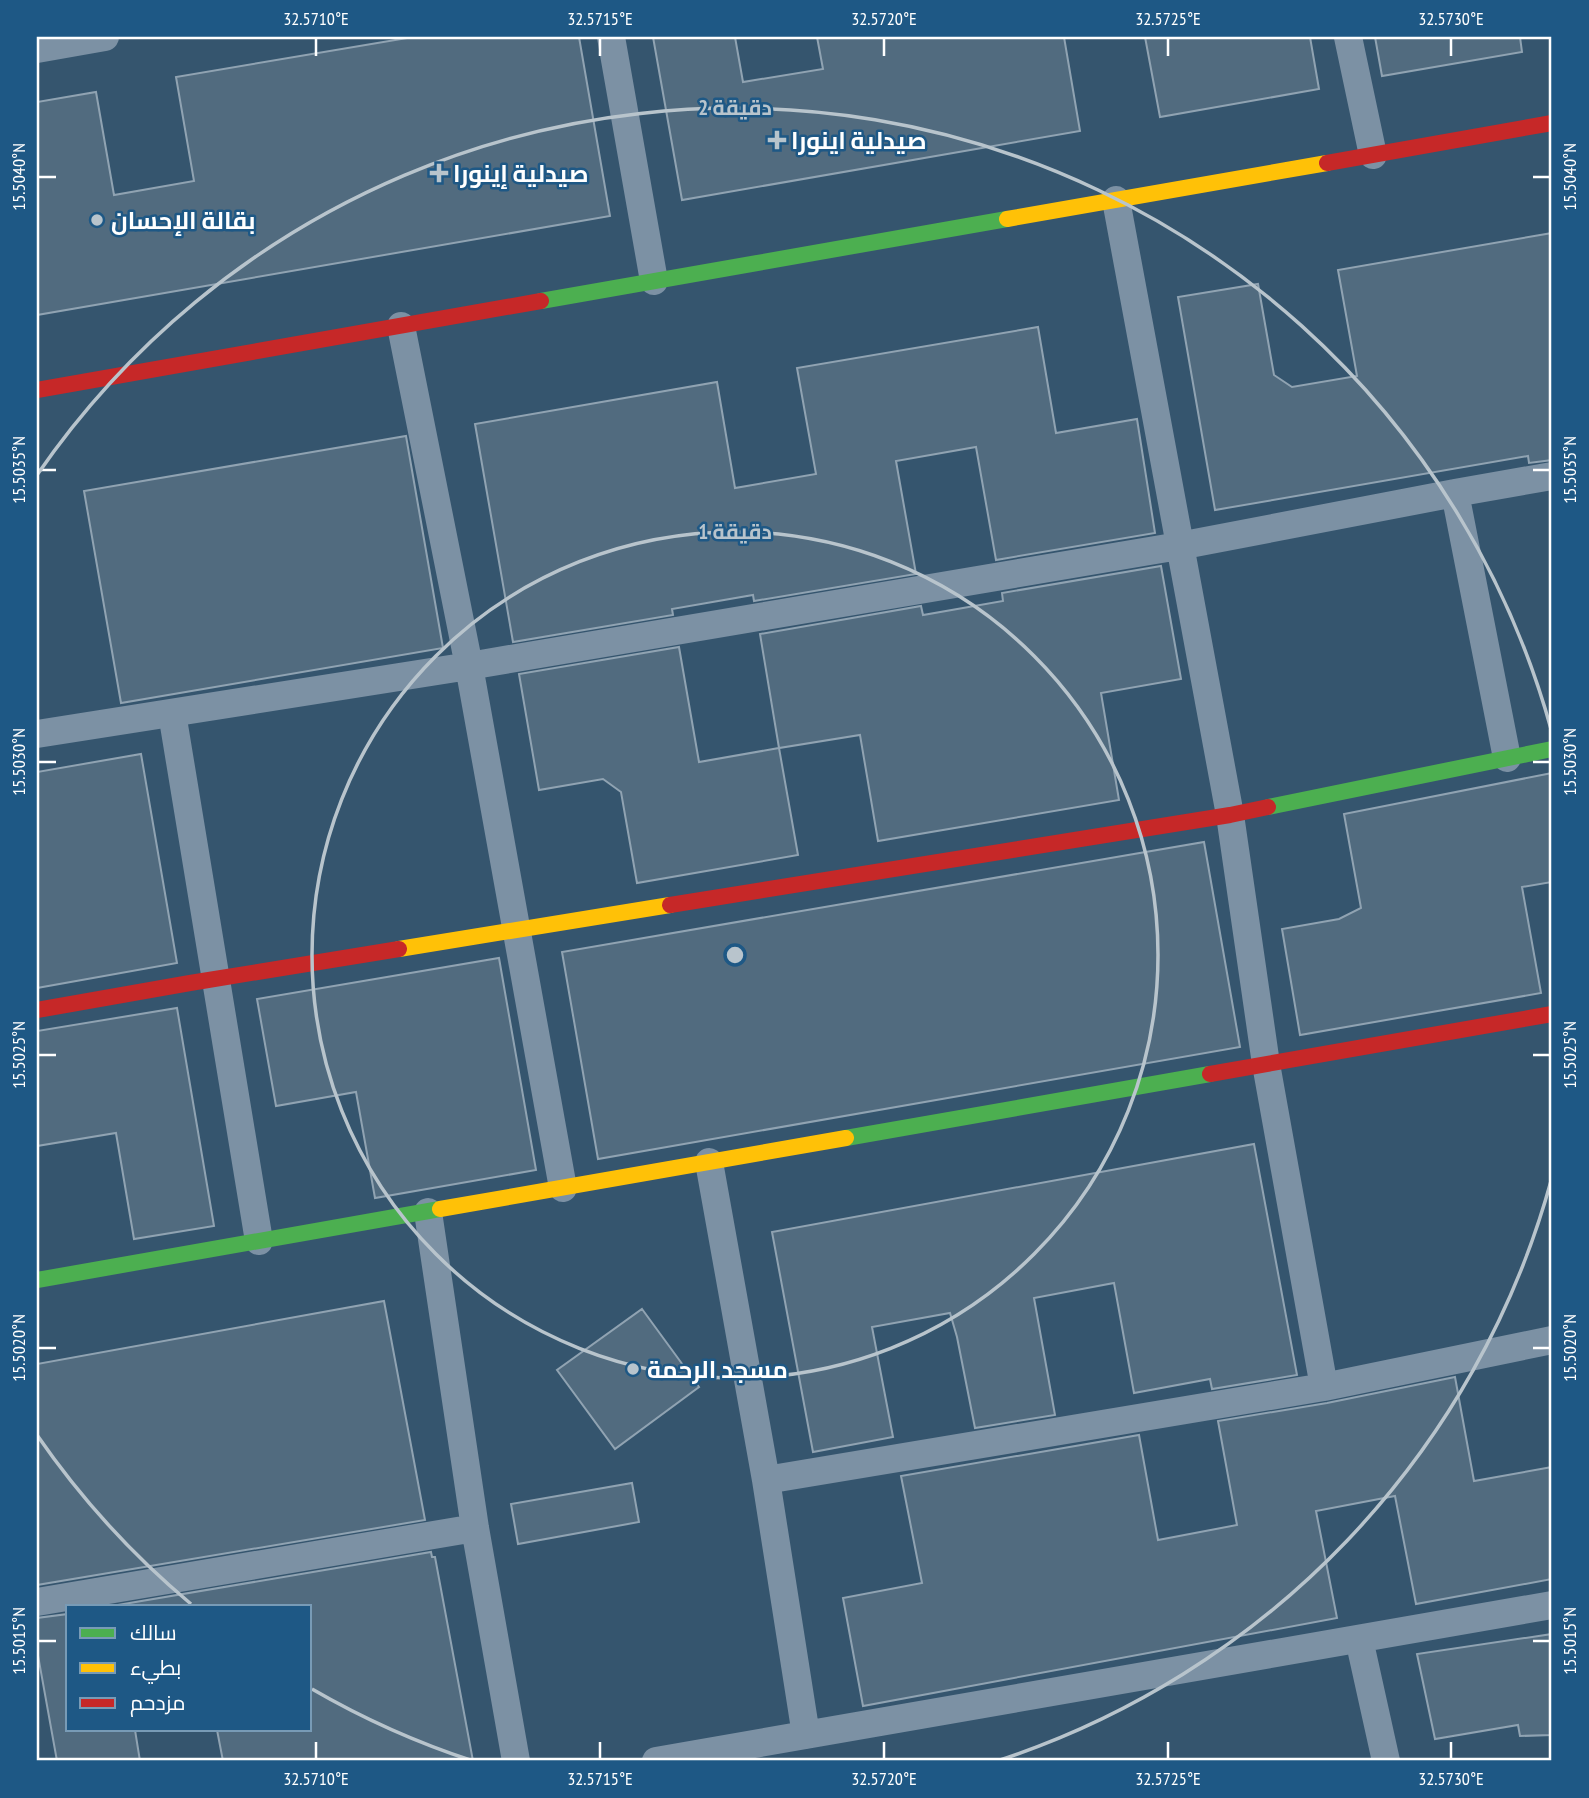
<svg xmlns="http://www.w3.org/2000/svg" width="1589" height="1798" font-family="'PT Sans Narrow',Cairo,sans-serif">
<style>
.building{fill:#516b7f;stroke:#90a3b2;stroke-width:2}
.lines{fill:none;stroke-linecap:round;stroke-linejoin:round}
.street{stroke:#7c91a4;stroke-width:28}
.fast{stroke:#4caf50;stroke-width:16}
.slow{stroke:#ffc107;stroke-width:16}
.jam{stroke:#c62828;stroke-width:16}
.ticks{fill:none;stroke:#fff;stroke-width:2.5}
.ring{fill:none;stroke:#b8c4cc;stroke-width:3.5}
.poi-dot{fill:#b8c4cc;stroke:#1e5885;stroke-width:2.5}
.labels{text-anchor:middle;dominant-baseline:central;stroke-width:5;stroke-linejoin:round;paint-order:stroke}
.poi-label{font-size:24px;font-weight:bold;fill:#fff;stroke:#1e5885;text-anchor:start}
.centre{fill:#b8c4cc;stroke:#1e5885;stroke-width:3.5}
.ring-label{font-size:21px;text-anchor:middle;font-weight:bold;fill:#b8c4cc;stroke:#1e5885;stroke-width:5;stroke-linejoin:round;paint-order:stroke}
.neatline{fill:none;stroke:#fff;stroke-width:2.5}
.ticks-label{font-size:18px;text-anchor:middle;fill:#fff}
</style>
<rect width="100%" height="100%" fill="#35556e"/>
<!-- building -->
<path class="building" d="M413,37H579L610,216L37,315V102L96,92L114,195L194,181L176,77Z
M653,37H735L743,82L823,69L817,37H1064L1080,131L682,200Z
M1145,37H1310L1319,89L1160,117Z
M1375,37H1520L1522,52L1382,76Z
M1552,233V460L1529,463L1528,456L1215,510L1178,297L1258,284L1274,375L1292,387L1357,376L1338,270Z
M1038,327L1056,433L1137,419L1155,533L996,560L976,447L896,461L916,574L754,601L753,595L672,609L673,615L513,642L475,424L717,382L735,488L816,474L797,368Z
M406,436L443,648L121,703L84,491Z
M1161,566L1181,679L1101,693L1119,800L878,841L860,735L779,748L760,634L921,606L923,615L1003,601L1002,593Z
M679,647L699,762L779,748L798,855L637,883L621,792L603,779L539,790L519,674Z
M141,754L177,963L37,988V772Z
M1552,773V882L1522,887L1541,993L1300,1035L1282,929L1339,919L1361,908L1344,814Z
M1204,842L1240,1047L598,1159L562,952Z
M499,958L536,1170L375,1198L356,1092L276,1106L257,999Z
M177,1008L214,1226L134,1239L116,1133L37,1146V1031Z
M1254,1144L1297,1375L1212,1389L1210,1379L1134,1393L1114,1283L1034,1298L1055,1415L975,1428L957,1337L950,1313L872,1327L893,1437L813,1452L772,1232Z
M384,1301L425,1520L37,1585V1364Z
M642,1309L699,1387L615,1449L557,1370Z
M1455,1377L1474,1481L1552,1467V1579L1416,1604L1395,1496L1316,1511L1337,1618L863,1706L843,1598L922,1583L901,1476L1139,1435L1158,1540L1237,1525L1218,1421L1327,1403Z
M632,1483L639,1522L518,1544L511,1504Z
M431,1552L432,1557H435L473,1761H223L217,1730H310V1607H106Z
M68,1614V1730H135L140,1761H57L37,1650V1618Z
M1552,1634V1735L1520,1736L1518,1725L1435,1739L1417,1654Z"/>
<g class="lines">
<!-- street -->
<path class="street" d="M611,37L654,281
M1348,37L1373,155
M37,49L105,37
M1116,200L1230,815L1266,1064L1324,1387
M401,326L469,666L563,1188
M1455,493L1507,758
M172,713L259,1241
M37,734L469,666L1179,546L1455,493L1552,476
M709,1162L766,1480L806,1735
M428,1212L475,1528L516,1761
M766,1480L1324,1387L1552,1340
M37,1602L475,1528
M1359,1639L1386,1761
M656,1761L1552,1605"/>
<!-- fast -->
<path class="fast" d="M541,301L1007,219
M1268,807L1552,749
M846,1138L1210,1074
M37,1280L440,1209"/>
<!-- slow -->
<path class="slow" d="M1007,219L1327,163
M399,949L670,905
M440,1209L846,1138"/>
<!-- jam -->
<path class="jam" d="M1327,163L1552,123
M37,390L541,301
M670,905L1230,815L1268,807
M37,1010L190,983L399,949
M1210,1074L1552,1014"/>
</g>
<!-- ticks -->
<path class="ticks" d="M316,38V56M600,38V56M884,38V56M1168,38V56M1451,38V56M38,177H56M1533,177H1550M38,470H56M1533,470H1550M38,762H56M1533,762H1550M38,1055H56M1533,1055H1550M38,1348H56M1533,1348H1550M38,1641H56M1533,1641H1550M316,1742V1759M600,1742V1759M884,1742V1759M1168,1742V1759M1451,1742V1759"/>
<!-- distance rings -->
<g class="ring">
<circle cx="735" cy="955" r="423"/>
<path d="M1551 1181A847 847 0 0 1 997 1761M473 1761A847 847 0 0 1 312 1689M191 1604A847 847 0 0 1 37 1435M37 475A847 847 0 0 1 1551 729"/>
</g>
<!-- markers -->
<g class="poi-dot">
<path d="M773.5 129.5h7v7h7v7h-7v7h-7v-7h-7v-7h7z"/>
<path d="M435.5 162.5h7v7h7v7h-7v7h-7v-7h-7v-7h7z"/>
<circle cx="97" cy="220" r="7"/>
<circle cx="633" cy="1369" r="7"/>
</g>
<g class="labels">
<!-- poi labels -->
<g class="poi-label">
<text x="791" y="140">صيدلية اينورا</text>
<text x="453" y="173">صيدلية إينورا</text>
<text x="111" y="220">بقالة الإحسان</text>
<text x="647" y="1369">مسجد الرحمة</text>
</g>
</g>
<circle cx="735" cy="955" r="10" class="centre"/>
<g class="ring-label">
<text x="735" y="115">2 دقيقة</text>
<text x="735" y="539">1 دقيقة</text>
</g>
<!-- border -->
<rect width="1589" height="1798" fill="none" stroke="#1e5885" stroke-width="77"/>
<!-- legend -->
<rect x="66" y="1605" width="245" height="126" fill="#1e5885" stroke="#789bb6" stroke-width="2"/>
<rect x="80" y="1628" width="35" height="10" fill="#4caf50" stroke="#789bb6" stroke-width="2"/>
<text x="130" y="1640" font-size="21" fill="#ffffff">سالك</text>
<rect x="80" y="1663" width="35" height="10" fill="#ffc107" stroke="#789bb6" stroke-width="2"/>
<text x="130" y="1675" font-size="21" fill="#ffffff">بطيء</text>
<rect x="80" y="1698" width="35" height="10" fill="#c62828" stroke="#789bb6" stroke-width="2"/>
<text x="130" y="1710" font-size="21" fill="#ffffff">مزدحم</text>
<rect x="38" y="38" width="1512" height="1721" class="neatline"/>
<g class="ticks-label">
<text x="316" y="25">32.5710°E</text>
<text x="600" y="25">32.5715°E</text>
<text x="884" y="25">32.5720°E</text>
<text x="1168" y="25">32.5725°E</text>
<text x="1451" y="25">32.5730°E</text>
<text transform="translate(19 177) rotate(-90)" y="6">15.5040°N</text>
<text transform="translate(1570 177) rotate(-90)" y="6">15.5040°N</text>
<text transform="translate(19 470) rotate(-90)" y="6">15.5035°N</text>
<text transform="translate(1570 470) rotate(-90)" y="6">15.5035°N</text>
<text transform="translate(19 762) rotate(-90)" y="6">15.5030°N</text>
<text transform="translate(1570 762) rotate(-90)" y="6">15.5030°N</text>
<text transform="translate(19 1055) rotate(-90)" y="6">15.5025°N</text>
<text transform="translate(1570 1055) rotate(-90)" y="6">15.5025°N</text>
<text transform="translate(19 1348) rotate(-90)" y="6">15.5020°N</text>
<text transform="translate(1570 1348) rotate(-90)" y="6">15.5020°N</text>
<text transform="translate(19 1641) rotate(-90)" y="6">15.5015°N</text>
<text transform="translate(1570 1641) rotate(-90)" y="6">15.5015°N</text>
<text x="316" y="1785">32.5710°E</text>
<text x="600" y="1785">32.5715°E</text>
<text x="884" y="1785">32.5720°E</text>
<text x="1168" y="1785">32.5725°E</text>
<text x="1451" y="1785">32.5730°E</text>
</g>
</svg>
